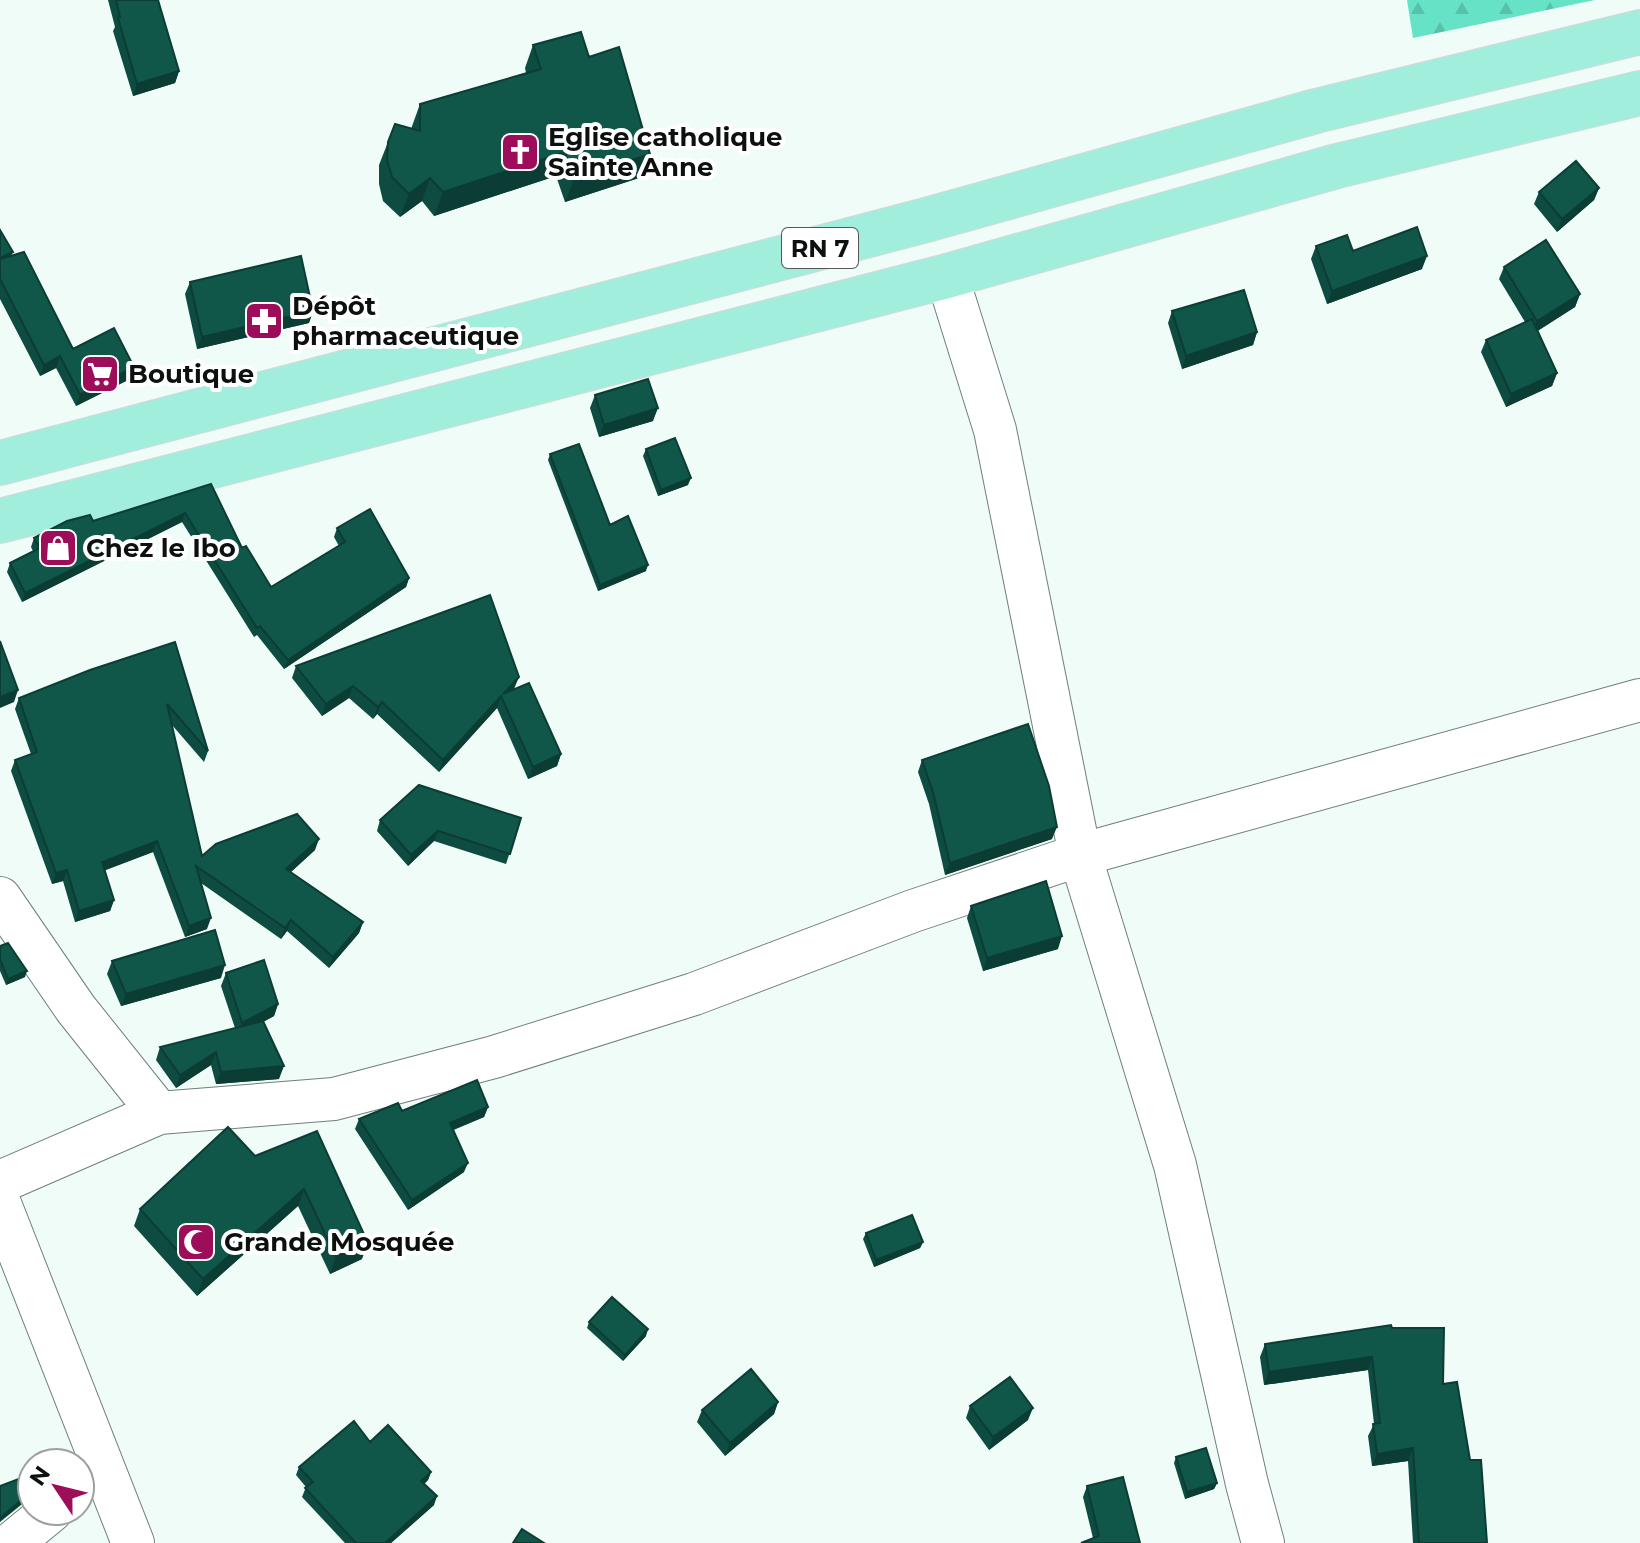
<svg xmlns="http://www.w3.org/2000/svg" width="1640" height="1543" font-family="Montserrat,sans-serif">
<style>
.forest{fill:url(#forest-firs)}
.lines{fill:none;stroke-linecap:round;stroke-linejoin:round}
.minor-casing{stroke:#727e7a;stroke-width:44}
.major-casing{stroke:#d8d9d9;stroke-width:46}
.minor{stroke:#fff;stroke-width:42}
.major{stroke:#a1eedd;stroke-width:44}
.wall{fill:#0e4b40}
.shaded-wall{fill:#0b3d34}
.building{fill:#10574a;stroke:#0b3d34;stroke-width:2}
.labels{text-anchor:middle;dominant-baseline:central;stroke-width:8;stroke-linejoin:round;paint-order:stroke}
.shield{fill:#fff;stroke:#555857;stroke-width:2}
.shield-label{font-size:24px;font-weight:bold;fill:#0c100f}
.poi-label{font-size:26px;font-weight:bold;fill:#0c100f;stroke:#fff;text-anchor:start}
</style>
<defs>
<pattern id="forest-firs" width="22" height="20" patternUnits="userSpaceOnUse" patternTransform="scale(2)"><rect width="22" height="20" fill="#66e2c7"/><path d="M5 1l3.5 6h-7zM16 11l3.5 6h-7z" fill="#57c1aa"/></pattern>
</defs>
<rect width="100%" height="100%" fill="#effcf8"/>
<!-- forest -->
<path class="forest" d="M1407,0H1595L1413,38Z"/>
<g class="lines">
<defs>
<path id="minor" d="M947,276L995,430L1080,855L1175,1165L1247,1484L1263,1543
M0,898L76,1009L159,1113
M0,1182L159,1113L334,1099L494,1057L694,994L913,911L1080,855L1640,700
M0,1204L133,1543
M12,1543L51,1511"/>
<path id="major" d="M0,463L926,220L1316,111L1640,32
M0,521L947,276L1337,166L1640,93"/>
</defs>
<!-- minor casing -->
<use href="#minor" class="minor-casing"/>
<!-- major casing -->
<use href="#major" class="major-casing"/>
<!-- minor -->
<use href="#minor" class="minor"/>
<!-- major -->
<use href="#major" class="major"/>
</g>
<!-- wall -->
<path class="wall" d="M108,0H158L179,71L175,83L133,96L113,31L115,27Z
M533,45L589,57L650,154L642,177L565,202L556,176L434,216L422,201L400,217L383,201L379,184V165L388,142L411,129L420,104L526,73L525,68Z
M1599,188L1594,200L1557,232L1534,204L1539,192Z
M0,230L13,252L11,256L73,349L134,367L130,379L76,406L56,368L40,376L0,299Z
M1316,246L1353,251L1422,269L1327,304L1311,259Z
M1504,267L1580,294L1575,307L1537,331L1557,373L1552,386L1506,407L1481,352L1486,340L1525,322L1499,279Z
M190,282L313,311L309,323L197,349L185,294Z
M1172,311L1257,332L1253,345L1182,369L1168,323Z
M595,395L653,421L599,437L590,408Z
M646,449L688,485L658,496L643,456Z
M550,454L610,525L646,571L598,591L548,460Z
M211,484L242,548L271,587L339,546L334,537L337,528L409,578L406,587L284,669L257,635L254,637L182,522L22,602L7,572L10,563L33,551L31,547L34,538L93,521Z
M175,642L208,751L204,762L172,725L202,856L315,850L291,872L363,922L359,933L329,968L287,931L281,939L201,883L207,929L185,937L153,852L105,870L114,900L110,911L75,922L63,881L52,884L11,771L15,760L31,754L15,709L19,698Z
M296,666L514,690L561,754L557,766L528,779L497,708L439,772L377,714L373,719L349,698L322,716L292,678Z
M922,760L1052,839L945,875L929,804L918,772Z
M521,818L506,864L434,841L408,866L377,831L380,820Z
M971,906L1058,949L983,971L967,918Z
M0,946L25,977L6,985L0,971Z
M112,961L221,978L121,1006L107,974Z
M226,973L278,1004L274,1016L263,1022L279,1079L216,1084L211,1065L176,1088L156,1060L160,1047L235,1028L221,986Z
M488,1107L484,1117L453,1130L464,1172L408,1210L355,1129L359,1119L402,1111Z
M317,1131L362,1259L330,1274L298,1206L197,1296L134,1226L140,1209L255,1156Z
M866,1233L923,1242L920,1248L874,1267L863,1239Z
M589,1322L646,1336L623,1361L587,1328Z
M1392,1328L1443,1384L1470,1460L1487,1543H1413L1408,1461L1372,1466L1368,1436L1374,1424L1368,1370L1264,1385L1260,1357L1265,1344Z
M778,1402L774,1414L725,1456L697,1422L702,1410Z
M970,1406L1028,1420L989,1450L966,1418Z
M370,1442L431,1472L428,1480L424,1484L434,1505L391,1543H345L302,1497L306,1487L296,1475L299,1467Z
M1176,1457L1217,1483L1214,1489L1185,1499L1174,1463Z
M1087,1486L1140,1543L1093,1538L1083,1497Z"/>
<!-- shaded-wall -->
<path class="shaded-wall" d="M179,71L175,83L133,96L137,84Z
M565,152L556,176L434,216L443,192Z
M650,154L642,177L565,202L574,179Z
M430,178L422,201L400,217L409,194Z
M1599,188L1594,200L1557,232L1562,219Z
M1427,256L1422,269L1327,304L1332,291Z
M1580,294L1575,307L1533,334L1537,321Z
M313,311L309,323L197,349L202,337Z
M1257,332L1253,345L1182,369L1186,356Z
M60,356L56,368L40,376L44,365Z
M134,367L130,379L76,406L80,395Z
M1557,373L1552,386L1506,407L1511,394Z
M658,408L653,421L599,437L604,425Z
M691,478L688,485L658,496L661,490Z
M185,513L182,522L22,602L25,593Z
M648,565L646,571L598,591L600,585Z
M409,578L406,587L284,669L288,660Z
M519,677L514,689L503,694Z
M353,686L349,698L322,716L326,704Z
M18,690L14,702L0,708V697Z
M501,696L497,708L439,772L443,760Z
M382,702L377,714L373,719L378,707Z
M561,754L557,766L528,779L533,767Z
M1057,827L1052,839L945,875L950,863Z
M438,831L434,841L408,866L411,855Z
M319,839L315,850L282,880L286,869Z
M157,841L153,852L98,873L102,862Z
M67,870L63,881L52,884L56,873Z
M114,900L110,911L75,922L79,911Z
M211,918L207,929L185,937L189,926Z
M291,920L287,931L281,939L285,928Z
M363,922L359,933L329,968L333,957Z
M1062,936L1058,949L983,971L987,958Z
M225,965L221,978L121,1006L126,994Z
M27,971L25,977L6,985L8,979Z
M278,1004L274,1016L237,1036L242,1023Z
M216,1052L211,1065L176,1088L180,1075Z
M284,1066L279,1079L216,1084L221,1072Z
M488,1107L484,1117L446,1133L450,1123Z
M468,1163L464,1172L408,1210L412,1200Z
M304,1189L298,1206L197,1296L203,1279Z
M923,1242L920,1248L874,1267L876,1260Z
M368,1243L362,1259L330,1274L336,1257Z
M648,1329L646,1336L623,1361L625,1355Z
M1372,1357L1368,1370L1264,1385L1269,1372Z
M778,1402L774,1414L725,1456L730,1443Z
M1033,1408L1028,1420L989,1450L993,1437Z
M1413,1448L1408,1461L1372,1466L1377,1454Z
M431,1472L428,1480L418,1490L421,1481Z
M1217,1483L1214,1489L1185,1499L1187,1492Z
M32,1491V1496L0,1522V1518Z
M437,1496L434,1505L391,1543H385Z"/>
<!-- building -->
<path class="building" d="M116,0H158L179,71L137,84L118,18L120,17Z
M581,32L589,57L619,47L650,154L574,179L565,152L443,192L430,178L409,194L392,177L387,160L388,142L395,124L420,131V104L541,69L533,45Z
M1576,161L1599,188L1562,219L1539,192Z
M1417,227L1427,256L1332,291L1316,246L1347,235L1353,251Z
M0,230L13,252L0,258Z
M1546,240L1580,294L1537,321L1504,267Z
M24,252L73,349L114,328L134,367L80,395L60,356L44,365L0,279V259Z
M301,256L313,311L202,337L190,282Z
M1244,290L1257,332L1186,356L1172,311Z
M1532,319L1557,373L1511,394L1486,340Z
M648,379L658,408L604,425L595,395Z
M675,438L691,478L661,490L646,449Z
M579,444L610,525L628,516L648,565L600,585L550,454Z
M211,484L242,548L246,546L271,587L345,542L337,528L370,509L409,578L288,660L260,626L257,628L185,513L25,593L10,563L40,548L34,538L67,521L90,515L93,521Z
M490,595L519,677L503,694L529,683L561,754L533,767L501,696L443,760L382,702L378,707L353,686L326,704L296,666Z
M0,641L18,690L0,697Z
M175,642L208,751L167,704L202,856L216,844L297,814L319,839L286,869L363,922L333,957L291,920L285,928L196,866L211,918L189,926L157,841L102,862L114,900L79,911L67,870L56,873L15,760L37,752L19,698L90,670Z
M1028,724L1049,786L1057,827L950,863L933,792L922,760Z
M419,785L521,818L510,854L438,831L411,855L380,820Z
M1046,881L1062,936L987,958L971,906Z
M215,930L225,965L126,994L112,961Z
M8,943L27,971L8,979L0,959V946Z
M264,960L278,1004L242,1023L226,973Z
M263,1021L284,1066L221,1072L216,1052L180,1075L160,1047Z
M477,1080L488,1107L450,1123L468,1163L412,1200L359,1119L398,1103L402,1111Z
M228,1127L255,1156L317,1131L368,1243L336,1257L304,1189L203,1279L140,1209Z
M912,1215L923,1242L876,1260L866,1233Z
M612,1297L648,1329L625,1355L589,1322Z
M1391,1325L1392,1328H1444L1443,1384L1457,1382L1470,1460H1481L1487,1543H1419L1413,1448L1377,1454L1373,1424L1380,1423L1372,1357L1269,1372L1265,1344Z
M751,1369L778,1402L730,1443L702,1410Z
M1010,1377L1033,1408L993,1437L970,1406Z
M354,1421L370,1442L388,1425L431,1472L421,1481L437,1496L385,1543H356L305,1488L313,1482L299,1467Z
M1206,1448L1217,1483L1187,1492L1176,1457Z
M32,1474V1491L0,1518V1486Z
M1123,1477L1140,1543H1081L1099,1536L1087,1486Z
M522,1529L544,1543H513Z"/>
<!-- icons -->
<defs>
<symbol id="church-square" viewBox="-11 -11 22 22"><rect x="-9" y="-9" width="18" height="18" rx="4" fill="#9d0d59" stroke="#fff"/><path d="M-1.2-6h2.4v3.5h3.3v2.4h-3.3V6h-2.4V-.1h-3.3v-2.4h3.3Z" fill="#fff"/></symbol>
<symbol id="pharmacy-square" viewBox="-11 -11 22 22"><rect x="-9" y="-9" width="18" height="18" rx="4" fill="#9d0d59" stroke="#fff"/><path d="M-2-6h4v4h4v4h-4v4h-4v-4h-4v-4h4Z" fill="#fff"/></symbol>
<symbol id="supermarket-square" viewBox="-11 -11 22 22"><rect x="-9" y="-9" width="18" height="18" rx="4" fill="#9d0d59" stroke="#fff"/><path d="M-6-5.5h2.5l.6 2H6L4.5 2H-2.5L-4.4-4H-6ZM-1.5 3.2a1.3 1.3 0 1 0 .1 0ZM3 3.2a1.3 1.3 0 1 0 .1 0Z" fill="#fff"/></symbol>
<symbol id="shop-square" viewBox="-11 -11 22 22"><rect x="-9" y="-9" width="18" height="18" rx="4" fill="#9d0d59" stroke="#fff"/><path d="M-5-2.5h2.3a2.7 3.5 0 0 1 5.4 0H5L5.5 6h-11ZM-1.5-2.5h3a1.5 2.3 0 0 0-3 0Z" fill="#fff"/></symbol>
<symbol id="mosque-square" viewBox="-11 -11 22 22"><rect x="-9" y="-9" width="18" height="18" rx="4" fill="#9d0d59" stroke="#fff"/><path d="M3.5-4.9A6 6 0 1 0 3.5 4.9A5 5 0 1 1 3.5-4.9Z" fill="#fff"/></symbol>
</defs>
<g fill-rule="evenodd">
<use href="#church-square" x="498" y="130" width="44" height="44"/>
<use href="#pharmacy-square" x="242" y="299" width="44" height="44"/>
<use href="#supermarket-square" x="78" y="352" width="44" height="44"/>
<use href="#shop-square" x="36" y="526" width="44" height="44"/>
<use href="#mosque-square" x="174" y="1220" width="44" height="44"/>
</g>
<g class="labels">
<!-- shield labels -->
<rect class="shield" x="782" y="228" width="76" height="40" rx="6"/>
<g class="shield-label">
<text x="820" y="248">RN 7</text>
</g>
<!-- poi labels -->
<g class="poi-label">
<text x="548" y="137">Eglise catholique<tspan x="548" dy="30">Sainte Anne</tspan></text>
<text x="292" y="306">Dépôt<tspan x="292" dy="30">pharmaceutique</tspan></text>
<text x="128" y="374">Boutique</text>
<text x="86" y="548">Chez le Ibo</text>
<text x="224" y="1242">Grande Mosquée</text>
</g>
</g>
<!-- north arrow -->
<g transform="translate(56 1487) rotate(305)"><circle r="38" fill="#ffffff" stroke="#9e9f9f" stroke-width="2"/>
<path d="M0-6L14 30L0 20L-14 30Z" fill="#9d0d59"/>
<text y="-12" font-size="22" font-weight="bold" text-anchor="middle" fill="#0c100f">N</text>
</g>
</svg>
